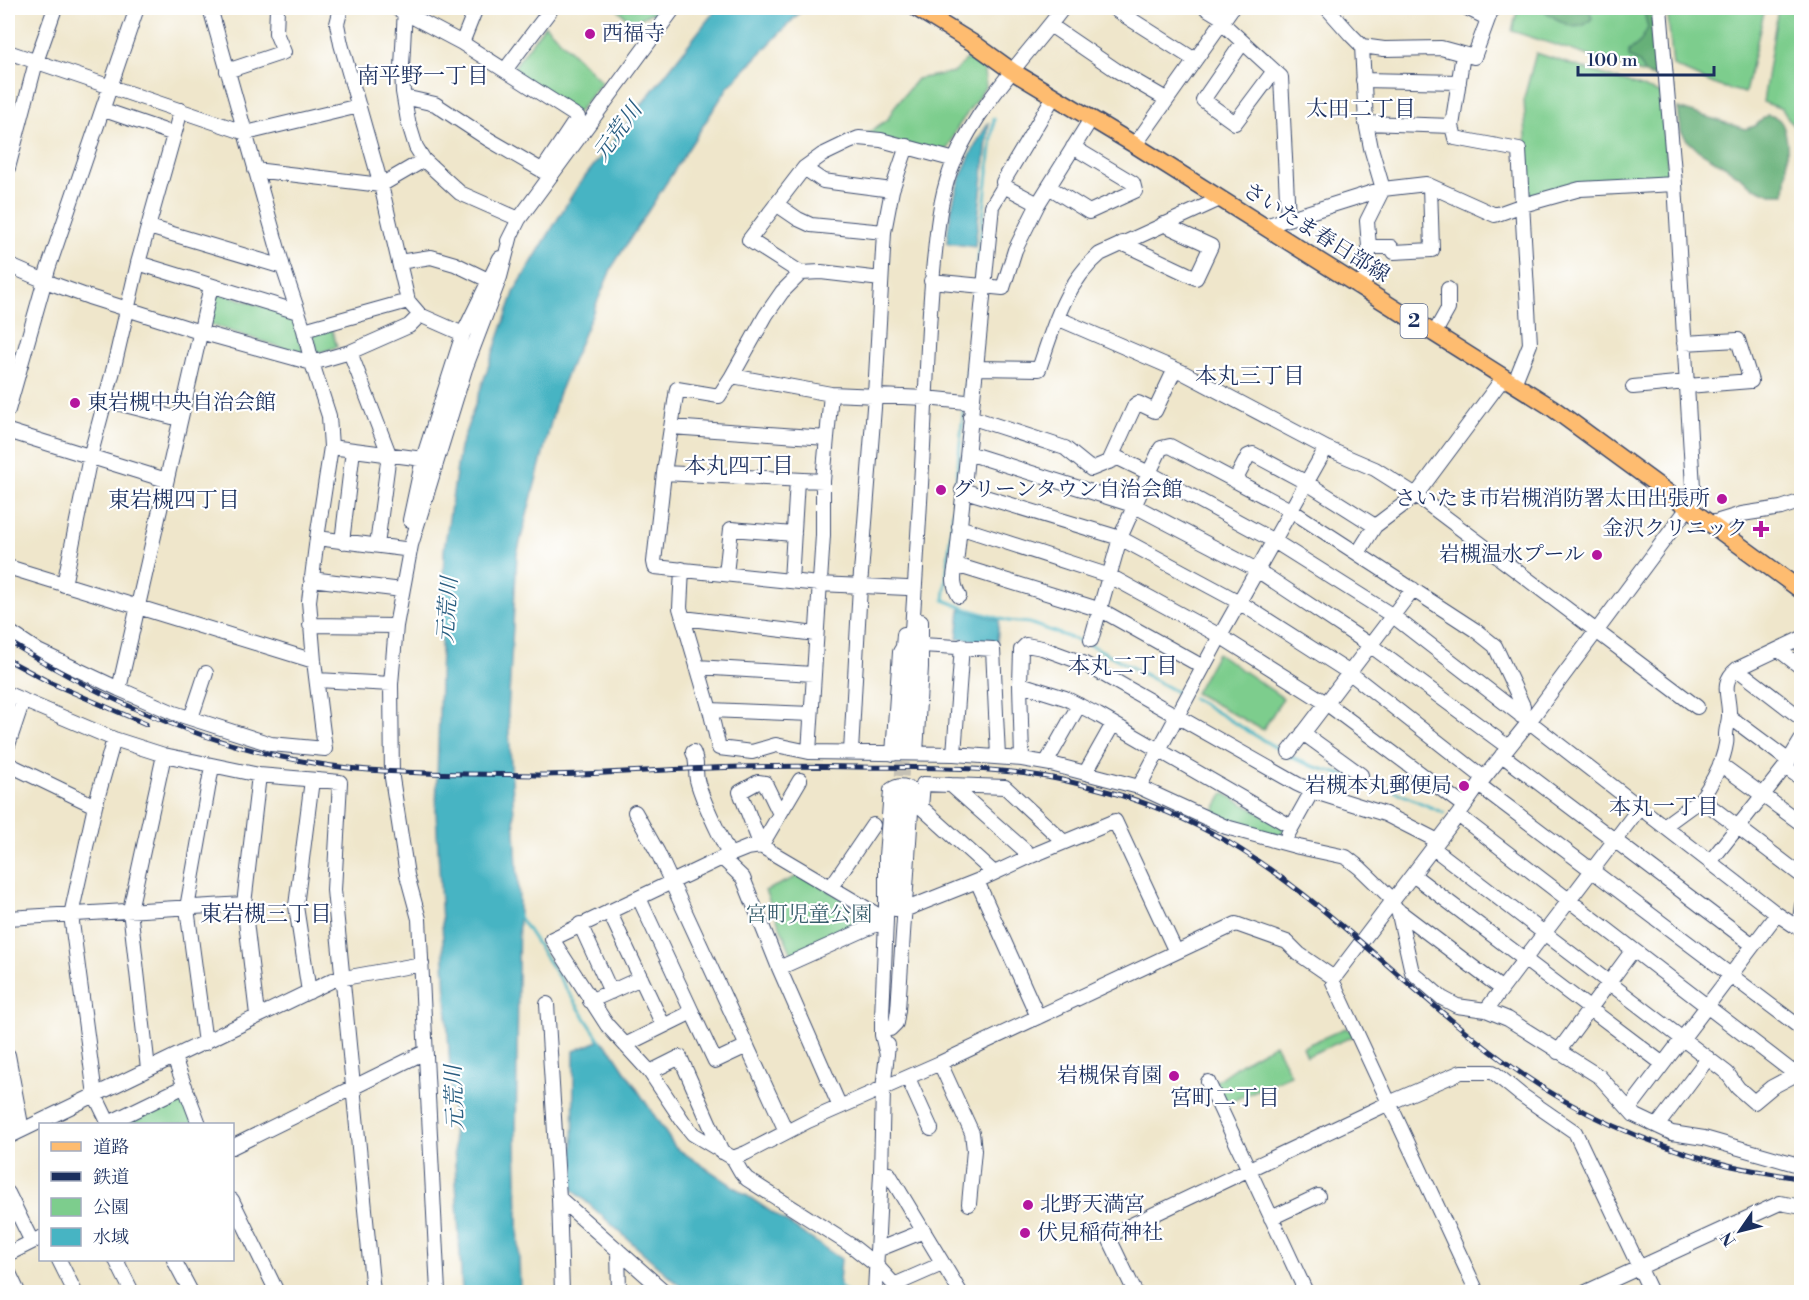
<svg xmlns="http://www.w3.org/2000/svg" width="1809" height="1300" font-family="'Libre Bodoni','Noto Serif JP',serif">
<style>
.green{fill:#7dcd8d;stroke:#4c7e76;stroke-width:1.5}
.forest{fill:#66b078;stroke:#40706b;stroke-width:1.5}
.water{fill:#47b4c3;stroke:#317290;stroke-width:1.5}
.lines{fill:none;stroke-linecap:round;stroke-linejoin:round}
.stream{stroke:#47b4c3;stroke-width:3}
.minor-tunnel{stroke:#c5c1b5;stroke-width:14;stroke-dasharray:14 7;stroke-linecap:butt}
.minor-casing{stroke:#3b4a6e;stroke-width:16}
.major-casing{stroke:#3b4a6e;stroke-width:19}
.minor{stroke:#fff;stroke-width:14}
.major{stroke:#febc70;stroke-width:16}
.rail-casing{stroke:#1b2f5e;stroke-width:5}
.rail{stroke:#fff;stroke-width:3;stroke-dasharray:9;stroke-linecap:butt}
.poi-dot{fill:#b5179e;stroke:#fff;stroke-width:2}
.labels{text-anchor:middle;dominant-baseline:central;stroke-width:4.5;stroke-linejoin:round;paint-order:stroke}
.shield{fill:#fff;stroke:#5f6d8e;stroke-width:1.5}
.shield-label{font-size:20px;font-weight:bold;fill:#1b2f5e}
.poi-label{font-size:21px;fill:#1b2f5e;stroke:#fff;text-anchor:start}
.street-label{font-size:21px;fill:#1b2f5e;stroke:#fff}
.park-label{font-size:21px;fill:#385e6c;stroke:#fff}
.neighbourhood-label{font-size:22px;fill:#1b2f5e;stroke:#fff}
.water-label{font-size:22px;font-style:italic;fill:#2a5e81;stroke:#fff}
</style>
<rect width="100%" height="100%" fill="#fff"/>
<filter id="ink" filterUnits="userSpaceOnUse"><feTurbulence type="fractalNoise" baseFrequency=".0167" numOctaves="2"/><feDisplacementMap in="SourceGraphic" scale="12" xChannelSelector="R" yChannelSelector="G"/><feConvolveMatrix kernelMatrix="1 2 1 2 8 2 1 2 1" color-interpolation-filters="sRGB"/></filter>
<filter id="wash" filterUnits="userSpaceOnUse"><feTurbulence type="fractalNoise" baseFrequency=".008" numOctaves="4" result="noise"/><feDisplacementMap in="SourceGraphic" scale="24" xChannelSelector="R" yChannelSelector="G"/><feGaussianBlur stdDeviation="1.35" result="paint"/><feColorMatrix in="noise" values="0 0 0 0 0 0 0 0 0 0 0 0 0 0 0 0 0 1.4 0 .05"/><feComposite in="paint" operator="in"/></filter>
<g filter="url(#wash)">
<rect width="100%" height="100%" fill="#efe6cb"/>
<!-- green -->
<path class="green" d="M618,8H669L660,20L651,13L632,23L617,9Z
M1518,8H1652L1657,78L1512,31Z
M1667,8H1765L1745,93L1718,86L1673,66Z
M1778,8H1801V137L1782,109L1763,102Z
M545,25L602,82L577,113L515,73L514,67Z
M1536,53L1660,93L1669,180L1529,197L1524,98Z
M970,56L983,65L986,86L957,128L948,148L941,152L865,135L888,119L895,106L917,79L954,72Z
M215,291L293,316L304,353L302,354L205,323Z
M331,327L337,347L318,353L312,333Z
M1217,653L1283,698L1263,730L1195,693Z
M1224,793L1286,828L1281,837L1211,816Z
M802,874L844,899L856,928L793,957L765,891Z
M1345,1028L1351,1031L1354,1036L1307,1056L1303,1047Z
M1275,1044L1291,1075L1223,1105L1212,1084L1243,1062Z
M180,1092L195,1124H118Z"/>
<!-- forest -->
<path class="forest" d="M1543,8H1567L1579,11L1589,9L1592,18C1578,37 1558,20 1543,10Z
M1643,8H1652L1657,78L1644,73L1639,62L1629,57V51L1640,42L1648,28Z
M1678,108L1745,129L1755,126L1767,115C1770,116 1774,116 1777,118C1793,129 1786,177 1785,194H1771L1754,187L1726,167L1699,151L1687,140L1681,131Z"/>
<!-- water -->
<path class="water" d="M717,8H804L728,87L612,267L558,395L517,554L508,713L519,900L516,1141L520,1292H462L436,812L444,550L460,448L515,290L577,187Z
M989,122L975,247L947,243C950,196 964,162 989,122Z
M962,609L999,620L997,642L957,639L960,610Z
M601,1040L612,1051L675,1147L841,1259L838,1292H741L737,1289L734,1292H687L573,1190L574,1051Z"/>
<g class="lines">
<!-- stream -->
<path class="stream" d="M976,280L994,119
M965,397L975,290
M964,406L944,600L964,608L1008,621L1029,623L1093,646L1180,694
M1193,698L1283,752
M1289,756L1312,766L1387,788L1444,813
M518,915L601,1042
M836,1284L846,1292"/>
</g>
</g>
<g filter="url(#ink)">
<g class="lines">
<!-- minor-tunnel -->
<path class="minor-tunnel" d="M900,797L904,747"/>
<defs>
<path id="minor" d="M210,8L283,267L304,330L312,363L329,416L331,447L317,538L309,601L314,661L325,749L271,744L174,713L119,689L211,286
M341,8L337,24L341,44L381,185L408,301L420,315L463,334
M396,8L462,43L578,117L542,171
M405,8L402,67L403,92L408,121L416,147L424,160L460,193L519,219
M1113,8L1195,60
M1206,8L1224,19
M1327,8L1351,35L1362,46L1384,49L1441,48L1463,54
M1467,8L1487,18
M1492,8L1474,57L1463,54L1452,126L1455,138L1519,150L1530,344L1514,384
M1221,22L1281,77L1288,219
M1050,25L1116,70L1166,99
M1243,42L1203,100L1235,123L1274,71
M462,43L476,8
M8,52L246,133L359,106
M505,70L552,8
M227,71L284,52L276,33L277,8
M1363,80L1459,82
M404,97L435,104L488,139L550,175
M104,110L174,134
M1366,123L1452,126
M1135,145L1232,8
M8,168L36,62L55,8
M804,168L823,181L892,190
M255,170L381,185L424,160
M1004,186L1038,204
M1049,187L1089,212L1135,191L1133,183L1073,147
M776,204L798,219L811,225L884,232
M1265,226L1383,189L1426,184L1495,215L1523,205L1580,189L1675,184
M149,227L283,267
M508,241L519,219L674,8
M1122,243L1196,278L1211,246L1163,224
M1369,247H1391L1394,252L1432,250L1430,186
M399,262L431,257L455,264L488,280
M138,263L298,312
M8,265L45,281L89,297L200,332L312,363L350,352L409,326L420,315
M881,279L821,272L801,273L749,240L804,168L822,155L849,142L859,138L881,140L955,160
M931,281L1003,288L1015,250L1038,204L1091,119
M1357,286L1368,277L1369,247L1367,221L1383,189L1371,148L1366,123L1362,46
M1057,318L1182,372L1326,448L1375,469L1416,495L1697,707
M304,330L408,301
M1434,334L1448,309V289
M1684,343L1738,340L1751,381L1687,386
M350,352L389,454L377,545
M976,368L992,206L1004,186L1003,182L1054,96
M732,376L766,315L782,292L801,273
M1633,387L1687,382
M105,400L180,419
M8,410L48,269L137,8
M970,417L1065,448L1091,469L1118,458L1149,473L1161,448L1170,446L1292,511L1475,630L1495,646L1523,706L1521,716
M671,427L827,438
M8,431L166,480
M331,447L423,459
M968,453L1133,505L1257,570L1370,645L1508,747
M1109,462L1135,405L1138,403L1155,411L1175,369
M664,473L823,481
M1235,481L1248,456L1253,454L1307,483L1375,526
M962,490L1120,538L1239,602L1350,673L1484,778
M410,520L423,459L463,334L500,258
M1709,524L1742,514L1781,508L1802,501
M959,527L1110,576L1220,636L1326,703L1464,806
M317,538L404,549
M342,542L353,450
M1358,553L1375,526L1416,495L1504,377
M956,565C953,578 953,585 959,596
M8,567L314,661
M682,569L680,608L710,710L719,748L752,752L776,745L809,752L954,754L1022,759L1051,764L1139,787L1226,827L1299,847L1346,857L1360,868L1393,900
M726,574L731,529L794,534
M311,579L402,590
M791,581L797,480
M64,585L90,457L113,371L138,263L181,110
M907,588L819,584L655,567L654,562L664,473L677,389L719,396L732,376L831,394L926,398L966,402
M683,618L816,634
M310,625L396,626
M8,631L38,651L119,689
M1802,638L1737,669C1719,683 1730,697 1729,716C1729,722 1726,728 1726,735C1726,739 1727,740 1726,744C1723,763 1712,783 1701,799L1802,876
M1091,640L1120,538L1149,473L1274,541L1393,616L1777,914L1795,926L1800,920L1802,905
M921,645L993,649L998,757
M1779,650L1802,668
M697,667L813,674
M1203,667L1101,610L956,565L976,368L1039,369C1053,328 1065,283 1100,254L1220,199
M1737,669L1802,719
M317,680L391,684
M1020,684L1065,698L1098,715L1292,827
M8,694L114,739L164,755L259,775L340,782L334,890L373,1292
M710,710L811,714
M1730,717L1789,761
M191,718L206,673
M1303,733L1361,775
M8,745L23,700
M904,747C912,633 920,520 925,406C928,355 929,303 935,252C938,220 942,188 955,159C980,102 1026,57 1063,8
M693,752C698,761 695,771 697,780C703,804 719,832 729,855
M809,752L823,535V481L831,394
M851,752L860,586L875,395L884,232L892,190L907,146
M1289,752L1413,589
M916,753L921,667V621
M893,754L900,652L903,647L904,634
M954,754L962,646
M1502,755L1753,945
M1022,759L1020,684L1021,650L1026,645L1042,648L1083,663L1297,784L1312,791L1385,814L1438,841
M1046,763L1079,705
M8,764L95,806
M1720,764L1802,824
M1785,767L1802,779
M1086,772L1113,724
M951,785L1031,856
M1479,785L1802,1029
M1139,787L1220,636L1326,448
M635,812L658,853L786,1131
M1458,815L1794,1073
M1664,826L1701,799
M1288,834L1312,791
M761,846L740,792L758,782L765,783L780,814
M761,846L800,780
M1433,848L1727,1073L1738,1088L1754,1102L1772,1087L1791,1077L1802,1066
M722,858L743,878L779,968L840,1107
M1710,862L1785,767L1802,739
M994,873L921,807L923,784L1005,787L1064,842
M1413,875L1663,1064
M977,881L1038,1017
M831,887L873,825
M639,898L692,1012
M895,909L900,797
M1396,909L1502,989
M904,910L977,881L1031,856L1115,821L1176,952
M1398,910L1412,972L1442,998L1457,1006L1486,1010L1508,1019L1600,1077L1634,1115L1672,1133L1704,1138L1802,1166
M609,911L663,1025
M8,918L244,904
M886,920L761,846L747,848L722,858L552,939L607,1025L650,1072L684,1123L693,1134L733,1158L741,1172L747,1179L852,1246L876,1265L901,1292
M580,924L611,992
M779,968L886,920
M1334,978L1458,815L1484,778L1528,723L1688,508L1692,499L1693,487L1675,184L1660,8
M309,992L296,906L312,780
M590,1001L641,978
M547,1004L559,1198L562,1292
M1486,1010L1640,807
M257,1015L244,904L259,775
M205,1043L187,908L212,766
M625,1045L692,1012L715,1061L747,1046
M1558,1052L1633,950
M8,1055L22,1130
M887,1055L882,1035V1017L886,920V856L891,790C898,785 904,785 911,790L912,796L898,1010L896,1023L890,1029
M174,1058L199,1124
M940,1063L972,1133L974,1150L969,1204
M148,1069L130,910L164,755
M650,1072L680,1057L722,1152
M908,1078L931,1129
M1208,1082L1306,1292
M1629,1109L1777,914
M109,1123L185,1086
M109,1124L95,1095L71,915L95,806L114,739
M1657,1126L1708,1058
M8,1137L333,980L422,964
M232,1147L425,1052
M733,1158L746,1153L808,1121L940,1063L1236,924L1287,942L1299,954L1334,978L1333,982L1477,1292
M881,1173L889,1174L960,1292
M8,1193L32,1242
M559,1198L665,1292
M232,1200L277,1292
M1271,1218L1318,1196
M618,1250L619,1292
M877,1250L924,1231
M8,1254L40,1238
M59,1260L75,1292
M116,1260L132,1292
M174,1260L191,1292
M8,1271L18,1292
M894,1285L942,1264
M438,1292L419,919L407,875L392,778L391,684L396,626L411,545L465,369L500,277L511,235
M875,1292L881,1173L883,1089L888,1045
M1135,1292L1108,1236L1389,1103L1461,1072H1493L1520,1094L1575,1132L1651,1292
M1586,1292L1780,1203L1802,1207"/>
<path id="major" d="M916,8L976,45L1012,71L1135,145L1551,407L1802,591"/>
</defs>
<!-- minor casing -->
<use href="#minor" class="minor-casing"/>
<!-- major casing -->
<use href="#major" class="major-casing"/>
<!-- minor -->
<use href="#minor" class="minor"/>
<!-- major -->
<use href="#major" class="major"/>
<defs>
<path id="rail" d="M8,641C101,699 203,745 313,763C364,772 416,773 468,774C494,774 520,775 545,775C601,774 656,770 711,768C759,766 808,766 856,767C915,768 983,766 1041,776C1066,780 1092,787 1117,794C1159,807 1203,826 1241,850C1342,914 1423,1006 1522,1074C1581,1115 1646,1143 1716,1162C1744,1170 1773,1173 1802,1179
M8,660L51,683L146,724"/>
</defs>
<!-- rail casing -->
<use href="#rail" class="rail-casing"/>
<!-- rail -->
<use href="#rail" class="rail"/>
</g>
</g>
<!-- markers -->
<g class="poi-dot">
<circle cx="590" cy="34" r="6"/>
<circle cx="75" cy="403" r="6"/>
<circle cx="941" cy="490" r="6"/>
<circle cx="1722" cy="499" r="6"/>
<path d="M1758 520h6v6h6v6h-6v6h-6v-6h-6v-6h6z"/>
<circle cx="1597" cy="555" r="6"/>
<circle cx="1464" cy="786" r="6"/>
<circle cx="1174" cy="1076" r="6"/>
<circle cx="1028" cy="1205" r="6"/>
<circle cx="1025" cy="1233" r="6"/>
</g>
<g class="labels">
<!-- shield labels -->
<rect class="shield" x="1400.5" y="304" width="27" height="34" rx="4.5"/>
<g class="shield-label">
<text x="1414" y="321">2</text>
</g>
<!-- poi labels -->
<g class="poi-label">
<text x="602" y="34">西福寺</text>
<text x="87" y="403">東岩槻中央自治会館</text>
<text x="953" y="490">グリーンタウン自治会館</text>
<text x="1710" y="499" text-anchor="end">さいたま市岩槻消防署太田出張所</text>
<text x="1748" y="529" text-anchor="end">金沢クリニック</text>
<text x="1585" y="555" text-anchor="end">岩槻温水プール</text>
<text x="1452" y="786" text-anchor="end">岩槻本丸郵便局</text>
<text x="1162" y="1076" text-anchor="end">岩槻保育園</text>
<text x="1040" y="1205">北野天満宮</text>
<text x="1037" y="1233">伏見稲荷神社</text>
</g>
<!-- street labels -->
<g class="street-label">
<text transform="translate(1316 233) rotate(32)">さいたま春日部線</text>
</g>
<!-- park labels -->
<g class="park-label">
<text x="809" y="915">宮町児童公園</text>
</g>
<!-- neighbourhood labels -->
<g class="neighbourhood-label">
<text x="423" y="76">南平野一丁目</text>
<text x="1361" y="109">太田二丁目</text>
<text x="1250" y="376">本丸三丁目</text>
<text x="739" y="466">本丸四丁目</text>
<text x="174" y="500">東岩槻四丁目</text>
<text x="1123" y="666">本丸二丁目</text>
<text x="1664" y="807">本丸一丁目</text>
<text x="266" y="914">東岩槻三丁目</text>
<text x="1225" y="1098">宮町二丁目</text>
</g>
<!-- water labels -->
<g class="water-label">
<text transform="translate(618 132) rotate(-54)">元荒川</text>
<text transform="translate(448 610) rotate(-86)">元荒川</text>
<text transform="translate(455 1098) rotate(-92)">元荒川</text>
</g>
</g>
<!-- margin -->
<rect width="1809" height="1300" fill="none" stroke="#fff" stroke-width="30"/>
<!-- legend -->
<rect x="39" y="1123" width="195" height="138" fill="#ffffff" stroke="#a4acbf" stroke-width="1.5"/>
<rect x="51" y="1142" width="30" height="9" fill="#febc70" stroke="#a4acbf" stroke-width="1.5"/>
<text x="93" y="1153" font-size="18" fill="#1b2f5e">道路</text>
<rect x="51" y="1172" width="30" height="9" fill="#1b2f5e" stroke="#a4acbf" stroke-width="1.5"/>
<text x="93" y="1183" font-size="18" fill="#1b2f5e">鉄道</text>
<rect x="51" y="1198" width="30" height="18" fill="#7dcd8d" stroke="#a4acbf" stroke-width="1.5"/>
<text x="93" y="1213" font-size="18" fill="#1b2f5e">公園</text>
<rect x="51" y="1228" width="30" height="18" fill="#47b4c3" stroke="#a4acbf" stroke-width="1.5"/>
<text x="93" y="1243" font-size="18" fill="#1b2f5e">水域</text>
<!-- north arrow -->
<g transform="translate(1740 1231) rotate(235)" stroke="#ffffff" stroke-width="4.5" paint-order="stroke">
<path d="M0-4.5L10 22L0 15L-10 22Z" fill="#1b2f5e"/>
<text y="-9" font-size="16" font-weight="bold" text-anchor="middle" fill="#1b2f5e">N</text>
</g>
<!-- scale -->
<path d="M1578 66v9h136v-9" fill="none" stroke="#1b2f5e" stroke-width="3"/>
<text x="1587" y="66" font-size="18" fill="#1b2f5e" stroke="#ffffff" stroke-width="4.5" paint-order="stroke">100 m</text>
</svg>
